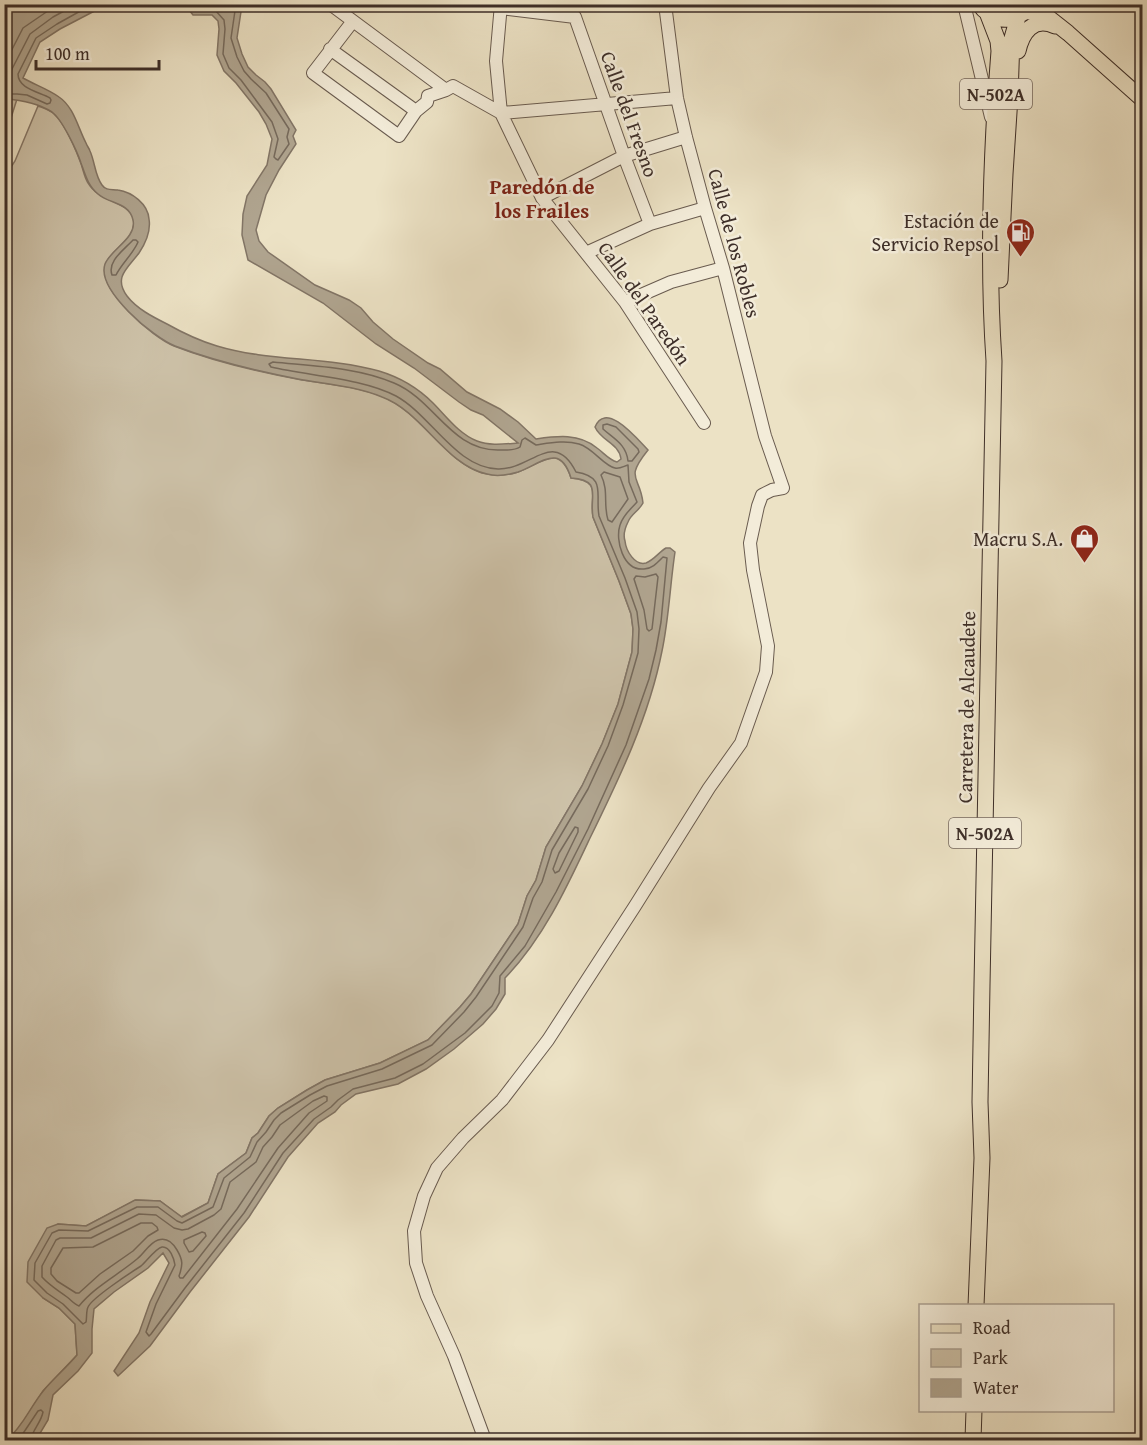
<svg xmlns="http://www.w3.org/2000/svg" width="1147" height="1445" font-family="'Gentium Book Plus',serif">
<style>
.green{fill:#cec3aa;stroke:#867869;stroke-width:1.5}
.water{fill:#b0a590;stroke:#827566;stroke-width:1.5}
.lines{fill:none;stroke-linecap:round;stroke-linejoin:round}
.shore{stroke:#766a5c;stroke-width:1.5}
.minor-casing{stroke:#695b4f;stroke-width:14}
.major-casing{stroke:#3d2e28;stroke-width:17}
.minor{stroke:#f3ecd9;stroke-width:12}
.major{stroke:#ece2c5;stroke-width:15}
.labels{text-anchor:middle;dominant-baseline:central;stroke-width:5;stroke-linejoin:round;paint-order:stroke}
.shield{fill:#f3ecd9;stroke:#74675d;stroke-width:1.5}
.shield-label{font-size:18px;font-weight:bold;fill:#3d2e28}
.street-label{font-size:20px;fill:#3d2e28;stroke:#f3ecd9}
.poi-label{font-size:20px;fill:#3d2e28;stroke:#f3ecd9;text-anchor:end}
.neighbourhood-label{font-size:21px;font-weight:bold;fill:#7a1f14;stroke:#f3ecd9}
</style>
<rect width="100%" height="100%" fill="#ece2c5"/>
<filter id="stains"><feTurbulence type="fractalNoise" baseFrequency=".00333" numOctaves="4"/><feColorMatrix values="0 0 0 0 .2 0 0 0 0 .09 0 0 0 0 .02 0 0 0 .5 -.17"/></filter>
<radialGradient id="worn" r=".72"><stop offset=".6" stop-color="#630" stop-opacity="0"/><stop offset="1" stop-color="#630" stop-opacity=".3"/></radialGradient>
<!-- green -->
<path class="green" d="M5,99H17L5,137Z
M38,106C43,108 50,110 54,114C65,124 75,148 80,161C83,168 84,177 88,183C99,203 133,201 134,223C134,240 112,249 106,263C95,288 153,338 174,346C215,362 259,372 302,380C329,384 360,387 386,398C423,415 445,461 482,473C494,476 506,476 518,472C541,464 559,442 571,478C603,481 589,495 593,517L619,581L631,614L633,629L632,652L618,704L602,744L582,786L546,847L536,880L527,896L518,924L471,994L460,1007L428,1040L380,1063L325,1080L307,1090L278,1108L269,1116L258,1133L252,1138L246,1153L218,1174L208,1203L181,1217L160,1201L136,1200L86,1226L58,1224L43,1298L59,1308L75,1324L77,1355L43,1391L17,1432L7,1440H5L4,178L15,161Z"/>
<!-- water -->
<path class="water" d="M5,4L106,5L60,29L40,42L23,78C35,85 48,89 59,97C74,107 78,128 86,143C87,146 89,148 90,151C95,162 95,176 102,185C106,191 112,189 118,190C132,192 148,204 149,219C151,231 145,244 139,253C128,268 113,277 127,296C137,309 153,317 167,324C183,333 200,341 217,346C270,362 326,356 379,371C399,377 418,388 433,403C446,416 459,434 477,441C490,446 504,444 518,443L483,415L471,410L459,402L414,368L376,344L323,303L248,260L242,235L243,214L247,196L267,165L272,139L266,124L259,112L236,83L224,71L217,55L219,29L218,21L212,15H193L185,5H242L237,38L242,54L248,67L256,75L265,82L271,89L296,130L293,136L296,144L279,170L266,195L256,230L259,241L268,252L315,285L349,300L361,308L373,322L393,339L428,363L440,369L467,392L500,409L518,422L536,439C557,436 579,433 597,448C604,453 609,460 617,462L621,459C619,443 601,441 595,427C606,400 638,440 648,450C624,480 640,475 643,503C639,511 631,514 628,522C625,528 623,535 625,541C626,551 635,566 646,563C654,560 659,552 666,548H670L675,552C670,585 669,618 662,651C649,717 619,779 590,838C567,887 543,939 505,978V994L496,1009L483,1024L454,1049L426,1069L398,1084L356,1094L341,1105L335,1112L318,1123L288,1157L249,1217L190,1292L150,1346L118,1376L114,1371L139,1333L150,1302L169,1263L163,1253L148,1268L114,1292L94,1309L92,1329V1353L78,1371L53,1395L48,1420L36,1440H7C24,1425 30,1407 44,1390C54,1378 67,1367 77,1355L75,1324L59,1308L43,1298L27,1282L28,1262L47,1228L58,1224L86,1226L135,1200L160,1201L182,1217L208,1203L218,1174L246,1153L252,1138L258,1133L269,1116L278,1108L307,1090L325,1080L380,1063L428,1040L460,1007L471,994L518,924L527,896L536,880L546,847L582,786L602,744L618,704L632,652L633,629L631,614L619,581L593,517C589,496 603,480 571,478C560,442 541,464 518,472C508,475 497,477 487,474C445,465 423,412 382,397C355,386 326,384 298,379C257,371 214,361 175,346C154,338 96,290 105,264C111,249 137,238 133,220C129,202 109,204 98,194C88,186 85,174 81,163C77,151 62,119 52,112C38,103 21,100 5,99Z"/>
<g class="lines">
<!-- shore -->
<path class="shore" d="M192,4L197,9L215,10L224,20L225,29L223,54L229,68L241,80L272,122L278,139L274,157L276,159L278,160L289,144L287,137L289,129L266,93L251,79L244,71L237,57L231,38L236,4
M4,65L23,28L58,4
M4,86L11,84V71L30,34L53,17L77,4
M4,94H17L27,95L47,104L50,103L51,100L50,98C40,92 18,89 18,74L36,38L57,24L93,4
M133,240H136L138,242C133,254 122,263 116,275H112C107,261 124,250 133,240Z
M273,362C312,366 357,367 394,383C435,400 451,451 499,450C506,450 514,451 520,447L522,440L525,438L536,445C550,443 565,440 579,444C593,448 604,466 615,468C620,469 624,466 628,465L629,482L637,502C630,510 623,515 620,525C615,540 623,571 644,569C652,569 658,562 663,557L667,558L661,622L656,650L649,679L626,745L588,829L556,892L525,946L500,976L499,993L492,1006L465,1033L423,1064L395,1078L353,1089L338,1100L331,1107L314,1119L283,1153L244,1213L185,1288L151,1334L149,1336L146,1332L156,1304L175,1265C174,1259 170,1246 162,1247C156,1248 146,1262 141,1266C130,1273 92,1298 88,1307C86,1311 87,1318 86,1322L83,1324L63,1304L47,1293L34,1280L35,1263L52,1233L59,1230L88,1231L137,1207H158L177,1221L182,1223L213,1207L224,1178L250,1157L257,1142L266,1132L274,1120L281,1113L310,1095L327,1086L382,1069L432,1045L464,1012L476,997L523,927L533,898L542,882L552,850L588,789L608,746L623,705L638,653L639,629L637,612L625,578L599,516C595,494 607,477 576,472C554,428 531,470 498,469C456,468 431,415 396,396C362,378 309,376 271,367L269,364Z
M607,424L616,427L638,449L639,452L632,461H628C626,444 614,439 603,429V425Z
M604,472L620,477L628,499L612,522L608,520C603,504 609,491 601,475Z
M656,574L658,577L652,629L649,631L647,629L644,610L634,579L636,576L645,577Z
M575,827L578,828V832L559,871L555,873L553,869L559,853Z
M324,1096L327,1097V1101L309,1113L278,1148L237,1209L183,1278H180L179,1276C183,1265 183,1260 177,1250C173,1243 167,1237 158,1240C149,1243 144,1254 137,1259C118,1275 94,1287 79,1306C74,1304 71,1300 67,1297C58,1290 50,1286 42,1277V1266L56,1240L60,1238H91L139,1214L156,1215L174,1228L182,1230L188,1229L214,1215L221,1209L230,1182L256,1162L263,1147L272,1137L280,1125L313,1101Z
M141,1223H152L157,1227L158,1230L148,1236L133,1251L100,1274L79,1293H76L57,1281L51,1274V1268L63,1248L93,1247Z
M202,1232L205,1233L206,1236L193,1251L189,1252L184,1243V1240Z
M16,1440L22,1435L38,1411L41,1410L43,1412C41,1423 32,1430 31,1440"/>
<defs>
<path id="minor" d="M330,4L446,90
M501,4L496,61L501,113L542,198L625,302L704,423
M964,4L991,117
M501,8L575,17L624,156L650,224
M353,21L313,73L399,136L416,111L427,102L428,96L446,90L453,86L501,113
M330,49L416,111
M501,113L677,98
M542,198L624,156L686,137
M586,253L650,224L705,208
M625,302L671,282L723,268
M485,1440L454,1356L427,1296L416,1263L414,1231L424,1196L437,1168L463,1138L502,1100L548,1040L635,906L709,788L741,743L766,672L768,646L753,570L750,543L758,506L762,495L772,490L783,488L765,436L723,268L705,208L686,137L677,98L665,4"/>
<path id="major" d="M979,4C990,20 1007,24 1023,13
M1025,11L1038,13L1049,18L1068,33L1142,99
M1018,51C1022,33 1033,16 1055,26
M1000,280L1005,174L1010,97L1012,38L1018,17
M976,1306L982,1158L980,1102L982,985L994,361C987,258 991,154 999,51L998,41L988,15
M973,1440L974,1410"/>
</defs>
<!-- minor casing -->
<use href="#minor" class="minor-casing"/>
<!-- major casing -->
<use href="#major" class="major-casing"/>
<!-- minor -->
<use href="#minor" class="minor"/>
<!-- major -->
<use href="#major" class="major"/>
</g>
<!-- icons -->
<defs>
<symbol id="fuel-pin" viewBox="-11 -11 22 30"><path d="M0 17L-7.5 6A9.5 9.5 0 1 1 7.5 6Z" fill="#8f2418" stroke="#f3ecd9"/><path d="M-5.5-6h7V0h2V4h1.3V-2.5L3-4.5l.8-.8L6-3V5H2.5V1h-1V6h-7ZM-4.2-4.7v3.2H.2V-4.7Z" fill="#fff"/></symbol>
<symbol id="shop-pin" viewBox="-11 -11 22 30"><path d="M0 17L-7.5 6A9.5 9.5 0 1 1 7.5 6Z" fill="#8f2418" stroke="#f3ecd9"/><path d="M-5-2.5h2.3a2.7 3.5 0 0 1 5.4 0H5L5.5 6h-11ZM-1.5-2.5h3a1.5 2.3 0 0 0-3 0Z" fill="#fff"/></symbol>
</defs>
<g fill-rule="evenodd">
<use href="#fuel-pin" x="1004" y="216" width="33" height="45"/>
<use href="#shop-pin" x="1068" y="522" width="33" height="45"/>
</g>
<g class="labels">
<!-- shield labels -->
<g class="shield">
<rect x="960" y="79" width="72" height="30" rx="4.5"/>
<rect x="949" y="818" width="72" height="30" rx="4.5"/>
</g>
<g class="shield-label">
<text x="996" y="94">N-502A</text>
<text x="985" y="833">N-502A</text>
</g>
<!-- street labels -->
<g class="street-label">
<text transform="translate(630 114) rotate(70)">Calle del Fresno</text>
<text transform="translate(735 243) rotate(75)">Calle de los Robles</text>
<text transform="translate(645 303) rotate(55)">Calle del Paredón</text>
<text transform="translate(966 707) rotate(-89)">Carretera de Alcaudete</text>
</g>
<!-- poi labels -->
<g class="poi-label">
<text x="999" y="220">Estación de<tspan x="999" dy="23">Servicio Repsol</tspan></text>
<text x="1063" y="538">Macru S.A.</text>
</g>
<!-- neighbourhood labels -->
<g class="neighbourhood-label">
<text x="542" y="186">Paredón de<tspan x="542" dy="24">los Frailes</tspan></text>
</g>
</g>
<!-- margin -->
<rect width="1147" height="1445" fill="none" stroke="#ece2c5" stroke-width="24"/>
<rect x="6" y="6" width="1135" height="1433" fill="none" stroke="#3d2e28" stroke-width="3"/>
<rect x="12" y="12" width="1123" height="1421" fill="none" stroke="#3d2e28" stroke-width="1.5"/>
<!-- legend -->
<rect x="919" y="1304" width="195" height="108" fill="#f3ecd9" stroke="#aaa092" stroke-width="1.5"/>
<rect x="931" y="1324" width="30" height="9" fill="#ece2c5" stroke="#aaa092" stroke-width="1.5"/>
<text x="973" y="1334" font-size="18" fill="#3d2e28">Road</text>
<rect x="931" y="1349" width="30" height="18" fill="#cec3aa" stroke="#aaa092" stroke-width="1.5"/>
<text x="973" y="1364" font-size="18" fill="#3d2e28">Park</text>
<rect x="931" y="1379" width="30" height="18" fill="#b0a590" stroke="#aaa092" stroke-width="1.5"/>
<text x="973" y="1394" font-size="18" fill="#3d2e28">Water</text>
<!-- scale -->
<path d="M36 60v9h123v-9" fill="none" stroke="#3d2e28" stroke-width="3"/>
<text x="45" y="60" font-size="18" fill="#3d2e28" stroke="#f3ecd9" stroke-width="4.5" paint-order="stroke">100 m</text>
<rect width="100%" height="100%" filter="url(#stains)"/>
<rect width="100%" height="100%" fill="url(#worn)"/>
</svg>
